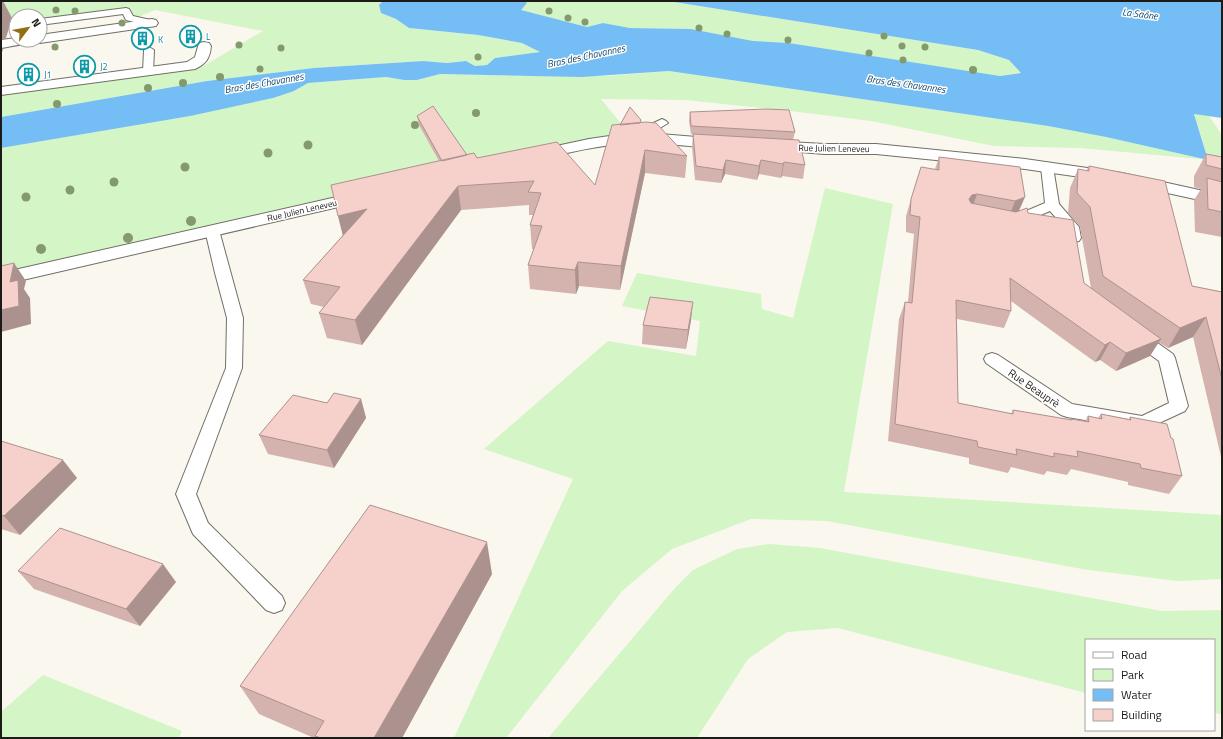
<svg xmlns="http://www.w3.org/2000/svg" width="1223" height="739" font-family="'Titillium Web',sans-serif">
<style>
.green{fill:#d4f5c6}
.water{fill:#75bef5}
.lines{fill:none;stroke-linecap:round;stroke-linejoin:round}
.service-casing{stroke:#716f67;stroke-width:2}
.minor-casing{stroke:#716f67;stroke-width:2}
.tertiary-casing{stroke:#716f67;stroke-width:2}
.service{fill:#fff;fill-rule:evenodd}
.minor{fill:#fff;fill-rule:evenodd}
.tertiary{fill:#fff;fill-rule:evenodd}
.tree{fill:#849a6d}
.wall{fill:#d4b3af}
.shaded-wall{fill:#ac928e}
.building{fill:#f6d0cb;stroke:#ac928e}
.labels{text-anchor:middle;dominant-baseline:central;stroke-width:3;stroke-linejoin:round;paint-order:stroke}
.far-culture-label{font-size:9px;fill:#0d838f;stroke:#fff;text-anchor:start}
.far-street-label{font-size:9px;fill:#1c1b17;stroke:#fff}
.far-water-label{font-size:10px;font-style:italic;fill:#10486c;stroke:#fff}
.street-label{font-size:11px;fill:#1c1b17;stroke:#fff}
</style>
<rect width="100%" height="100%" fill="#faf7ee"/>
<!-- green -->
<path class="green" d="M1,1H383L379,5L381,13L396,19L409,28L478,35L522,43L541,52L495,58L487,65L475,66L466,61L447,63L423,61L314,68L207,81L1,117V93L200,68L263,31L155,10L136,18L100,11L40,19V16H16V20L12,18L1,20Z
M525,1H668L978,50L1009,60L1021,73L1000,76L963,71L789,43L753,41L691,29L630,28L603,23L587,27L520,10L527,3Z
M669,71L1048,126L1106,137L1208,160L1194,113L1209,116L1222,135V161L1080,148L994,146L871,121L782,110L686,100L601,99L628,132L1,276V148L123,127L294,91L308,83L386,77L404,80H417L440,74L528,76H608Z
M825,188L893,204L844,492L1222,515V579L1178,581L1082,569L827,521L751,519L672,549L622,591L506,738H454L573,479L484,449L608,341L696,356L700,321L622,306L637,273L761,294L762,309L793,318Z
M769,544L820,548L1162,611L1222,610V714L1214,713V640H1086V693L838,628L787,632L748,659L697,738H548L675,588L693,570L737,549Z
M43,675L182,731L179,738H1V712Z"/>
<!-- water -->
<path class="water" d="M383,1H525L527,3L521,10L587,27L603,23L630,28L691,29L753,41L789,43L1000,76L1021,73L1009,60L978,50L668,1H1222V118L1194,114L1208,160L1106,137L1048,126L669,71L582,77L440,74L417,80H404L386,77L308,83L294,91L273,98L190,116L1,148V117L207,81L314,68L423,61L447,63L466,61L475,66L487,65L495,58L540,52L522,43L478,35L409,28L396,19L381,13L379,5Z"/>
<g class="lines">
<defs>
<path id="service" d="M126,8L129,9L133,16L155,21L157,23L152,26L126,20L123,14L40,25V19Z
M149,47L154,50L153,72L148,75L143,72L144,50Z
M662,119L666,121L668,123L652,133L649,141H641L639,138L643,128Z
M1047,163L1051,164L1053,167L1059,204L1079,227L1081,238L1079,241L1074,242L1069,241L1065,228L1050,211L1015,226L1010,227L1005,226L1003,223L1005,220L1045,203L1041,167L1043,164Z
M212,226L217,227L219,230L243,318L242,368L196,494L208,523L282,596L285,603L282,610L274,613L266,610L193,534L176,494L226,368L227,318L215,273L205,230L207,227Z
M1136,331L1142,332L1173,354L1175,358L1188,406L1185,411L1144,430L1067,417L1061,415L986,363L984,359L986,355L992,353L998,355L1072,404L1142,416L1169,403L1159,361L1130,340L1128,336L1130,332Z"/>
<path id="minor" d="M152,19L156,20L158,23L156,26L40,43C32,41 11,47 1,48V40L16,38V40H40V35Z
M204,42L209,43L211,46C210,58 206,64 195,69L1,95V87L187,62L195,57L199,43Z"/>
<path id="tertiary" d="M623,134H660L721,139L727,141L729,144L727,147L721,149C689,146 656,142 623,144C593,146 563,154 533,161L527,159L525,156L527,153L533,151L589,139Z
M771,141L824,144H876L1025,159L1122,173L1222,195V205L1122,183L1025,169L876,154H824L765,149L763,146L765,143Z
M363,191L369,192L372,196L369,200L1,285V273Z"/>
</defs>
<!-- service casing -->
<use href="#service" class="service-casing"/>
<!-- minor casing -->
<use href="#minor" class="minor-casing"/>
<!-- tertiary casing -->
<use href="#tertiary" class="tertiary-casing"/>
<!-- service -->
<use href="#service" class="service"/>
<!-- minor -->
<use href="#minor" class="minor"/>
<!-- tertiary -->
<use href="#tertiary" class="tertiary"/>
</g>
<!-- trees -->
<g class="tree">
<circle cx="56" cy="10" r="3.5"/>
<circle cx="75" cy="11" r="3.5"/>
<circle cx="549" cy="11" r="3.5"/>
<circle cx="568" cy="18" r="3.5"/>
<circle cx="585" cy="22" r="3.5"/>
<circle cx="122" cy="23" r="3.5"/>
<circle cx="699" cy="28" r="3.5"/>
<circle cx="727" cy="34" r="3.5"/>
<circle cx="884" cy="36" r="3.5"/>
<circle cx="788" cy="40" r="3.5"/>
<circle cx="239" cy="45" r="3.5"/>
<circle cx="902" cy="46" r="3.5"/>
<circle cx="55" cy="47" r="3.5"/>
<circle cx="925" cy="47" r="3.5"/>
<circle cx="281" cy="48" r="3.5"/>
<circle cx="869" cy="53" r="3.5"/>
<circle cx="478" cy="57" r="3.5"/>
<circle cx="903" cy="60" r="3.5"/>
<circle cx="260" cy="69" r="3.5"/>
<circle cx="973" cy="70" r="4"/>
<circle cx="220" cy="77" r="4"/>
<circle cx="183" cy="83" r="4"/>
<circle cx="148" cy="88" r="4"/>
<circle cx="57" cy="104" r="4"/>
<circle cx="476" cy="113" r="4"/>
<circle cx="415" cy="125" r="4"/>
<circle cx="308" cy="145" r="4.5"/>
<circle cx="268" cy="153" r="4.5"/>
<circle cx="185" cy="167" r="4.5"/>
<circle cx="114" cy="182" r="4.5"/>
<circle cx="70" cy="190" r="4.5"/>
<circle cx="26" cy="197" r="4.5"/>
<circle cx="191" cy="221" r="5"/>
<circle cx="128" cy="238" r="5"/>
<circle cx="41" cy="249" r="5"/>
</g>
<!-- wall -->
<path class="wall" d="M690,112L795,132L793,140L805,165L803,179L782,176L781,178L759,174L757,180L725,174L721,183L695,180L692,147L693,134H691L689,121Z
M417,116L467,155L595,185L641,123L687,156L685,178L645,173L620,290L579,286L576,294L530,289L528,265L534,249H532L530,225L533,215H529V205L461,210L362,345L327,338L319,313L324,307L311,304L303,280L343,235L338,216L439,161L419,125Z
M1206,154L1222,157V237L1195,232L1194,200L1201,189L1194,187V176Z
M939,157L1020,167L1019,211L1028,213L1084,283L1091,288L1080,227L1068,213L1070,188L1078,169L1086,171L1089,166L1192,286L1222,292V461L1193,337L1168,348L1158,342L1150,356L1116,371L1100,360L1095,362L1011,301V311L1004,328L957,319L958,403L1011,414L1013,410L1071,420L1072,419L1085,421L1088,416L1098,418L1101,414L1129,419L1130,417L1182,476L1169,494L1128,485V482L1071,469L1067,475L1047,471L1044,475L1011,467L1008,473L969,464V458L888,441L899,319L905,302H908L914,234L906,232V216L911,199L935,169Z
M691,320L686,349L642,344L643,325Z
M361,399L366,418L334,468L268,454L259,435L327,403Z
M1,441L77,478L20,535L1,529Z
M18,571L176,582L140,626L34,589Z
M492,574L402,738H314L259,714L240,686Z"/>
<!-- shaded-wall -->
<path class="shaded-wall" d="M1,1H3L12,18L6,38L1,40Z
M1,46L3,49L1,56Z
M645,150V173L620,290L621,266Z
M726,160L725,174L721,183L723,170Z
M761,160L759,174L757,180L759,166Z
M784,162L782,176L781,178L783,164Z
M458,186L461,210L362,345L355,320Z
M977,194L971,211L969,199L972,195Z
M1025,197L1018,213L1009,217L1015,201Z
M367,209L344,240L338,216Z
M578,262L579,286L576,294L575,270Z
M14,263L26,281L24,289L30,298L31,324L1,332V310L10,282Z
M693,302L691,320L686,349L688,330Z
M1206,317L1193,337L1168,348L1180,328Z
M1161,339L1150,356L1116,371L1126,353Z
M1110,342L1100,360L1095,362L1105,345Z
M361,399L366,418L334,468L327,450Z
M63,460L77,478L20,535L4,516Z
M487,542L492,574L402,738H374Z
M163,564L176,582L140,626L126,609Z"/>
<!-- building -->
<path class="building" d="M433,106L467,155L442,161L417,116Z
M630,107L641,120L640,123L620,125Z
M766,109L789,110L795,132L691,126L690,112Z
M646,122L656,123L687,156L645,150L621,266L578,262L575,270L528,265L542,226L530,225L541,193L528,192L534,181L458,186L355,320L319,313L340,287L303,280L367,209L338,216L331,185L474,153L477,158L557,142L595,185L612,125Z
M693,134L799,140L805,165L784,162L783,164L761,160L759,166L726,160L723,170L696,166Z
M1206,154L1222,157V169L1206,165Z
M939,157L1020,167L1025,197L1015,201L977,194L972,195L969,199L971,203L1016,212L1027,208L1028,213L1073,220L1084,283L1161,339L1126,353L1110,342L1105,345L1010,278L1011,311L956,300L958,403L1013,414V410L1072,420V419L1089,422L1088,416L1102,419L1101,414L1131,420L1130,417L1167,424L1171,438L1173,439L1182,476L1141,468L1140,464L1077,451L1078,457L1054,453V457L1016,449L1017,455L978,447L977,441L895,424L905,302L912,303L920,217L910,215L911,199L921,167L939,170Z
M1089,166L1165,181L1192,286L1222,292V379L1206,317L1180,328L1103,276L1090,207L1077,193L1078,169L1089,171Z
M1207,178L1222,182V212L1208,209Z
M14,263L10,282L18,280L19,306L1,310V266Z
M650,297L693,302L688,330L643,325Z
M334,393L361,399L327,450L259,435L293,395L327,403Z
M1,441L63,460L4,516L1,515Z
M370,505L487,542L374,738H321L315,736L324,721L240,686Z
M60,528L163,564L126,609L18,571Z"/>
<!-- icons -->
<defs>
<symbol id="building-ring" viewBox="-11 -11 22 22"><circle r="9.5" fill="#fff" stroke="#0f9aa8" stroke-width="1.5"/><path d="M-4-6H4V6H1V3H-1V6H-4ZM-2.5-4.3h1.7v1.8h-1.7ZM.8-4.3h1.7v1.8H.8ZM-2.5-1h1.7V.8h-1.7ZM.8-1h1.7V.8H.8Z" fill="#0f9aa8"/></symbol>
</defs>
<g fill-rule="evenodd">
<use href="#building-ring" x="178" y="24" width="25" height="25"/>
<use href="#building-ring" x="130" y="26" width="25" height="25"/>
<use href="#building-ring" x="72" y="54" width="25" height="25"/>
<use href="#building-ring" x="16" y="62" width="25" height="25"/>
</g>
<g class="labels">
<!-- far-culture labels -->
<g class="far-culture-label">
<text x="206" y="36">L</text>
<text x="158" y="39">K</text>
<text x="100" y="66">J2</text>
<text x="44" y="74">J1</text>
</g>
<!-- far-street labels -->
<g class="far-street-label">
<text transform="translate(834 148) rotate(1)">Rue Julien Leneveu</text>
<text transform="translate(302 210) rotate(-13)">Rue Julien Leneveu</text>
</g>
<!-- far-water labels -->
<g class="far-water-label">
<text transform="translate(1140 14) rotate(7)">La Saône</text>
<text transform="translate(586 56) rotate(-12)">Bras des Chavannes</text>
<text transform="translate(264 83) rotate(-10)">Bras des Chavannes</text>
<text transform="translate(906 84) rotate(8)">Bras des Chavannes</text>
</g>
<!-- street labels -->
<g class="street-label">
<text transform="translate(1034 388) rotate(34)">Rue Beauprè</text>
</g>
</g>
<!-- border -->
<rect width="1223" height="739" fill="none" stroke="#1c1b17" stroke-width="4"/>
<!-- legend -->
<rect x="1085" y="639" width="130" height="92" fill="#ffffff" stroke="#a4a4a2"/>
<rect x="1093" y="652" width="20" height="6" fill="#ffffff" stroke="#a4a4a2"/>
<text x="1121" y="659" font-size="12" fill="#1c1b17">Road</text>
<rect x="1093" y="669" width="20" height="12" fill="#d4f5c6" stroke="#a4a4a2"/>
<text x="1121" y="679" font-size="12" fill="#1c1b17">Park</text>
<rect x="1093" y="689" width="20" height="12" fill="#75bef5" stroke="#a4a4a2"/>
<text x="1121" y="699" font-size="12" fill="#1c1b17">Water</text>
<rect x="1093" y="709" width="20" height="12" fill="#f6d0cb" stroke="#a4a4a2"/>
<text x="1121" y="719" font-size="12" fill="#1c1b17">Building</text>
<!-- north arrow -->
<g transform="translate(28 28) rotate(58)"><circle r="19" fill="#ffffff" stroke="#a4a4a2"/>
<path d="M0-3L7 15L0 10L-7 15Z" fill="#946e16"/>
<text y="-6" font-size="11" font-weight="bold" text-anchor="middle" fill="#1c1b17">N</text>
</g>
</svg>
